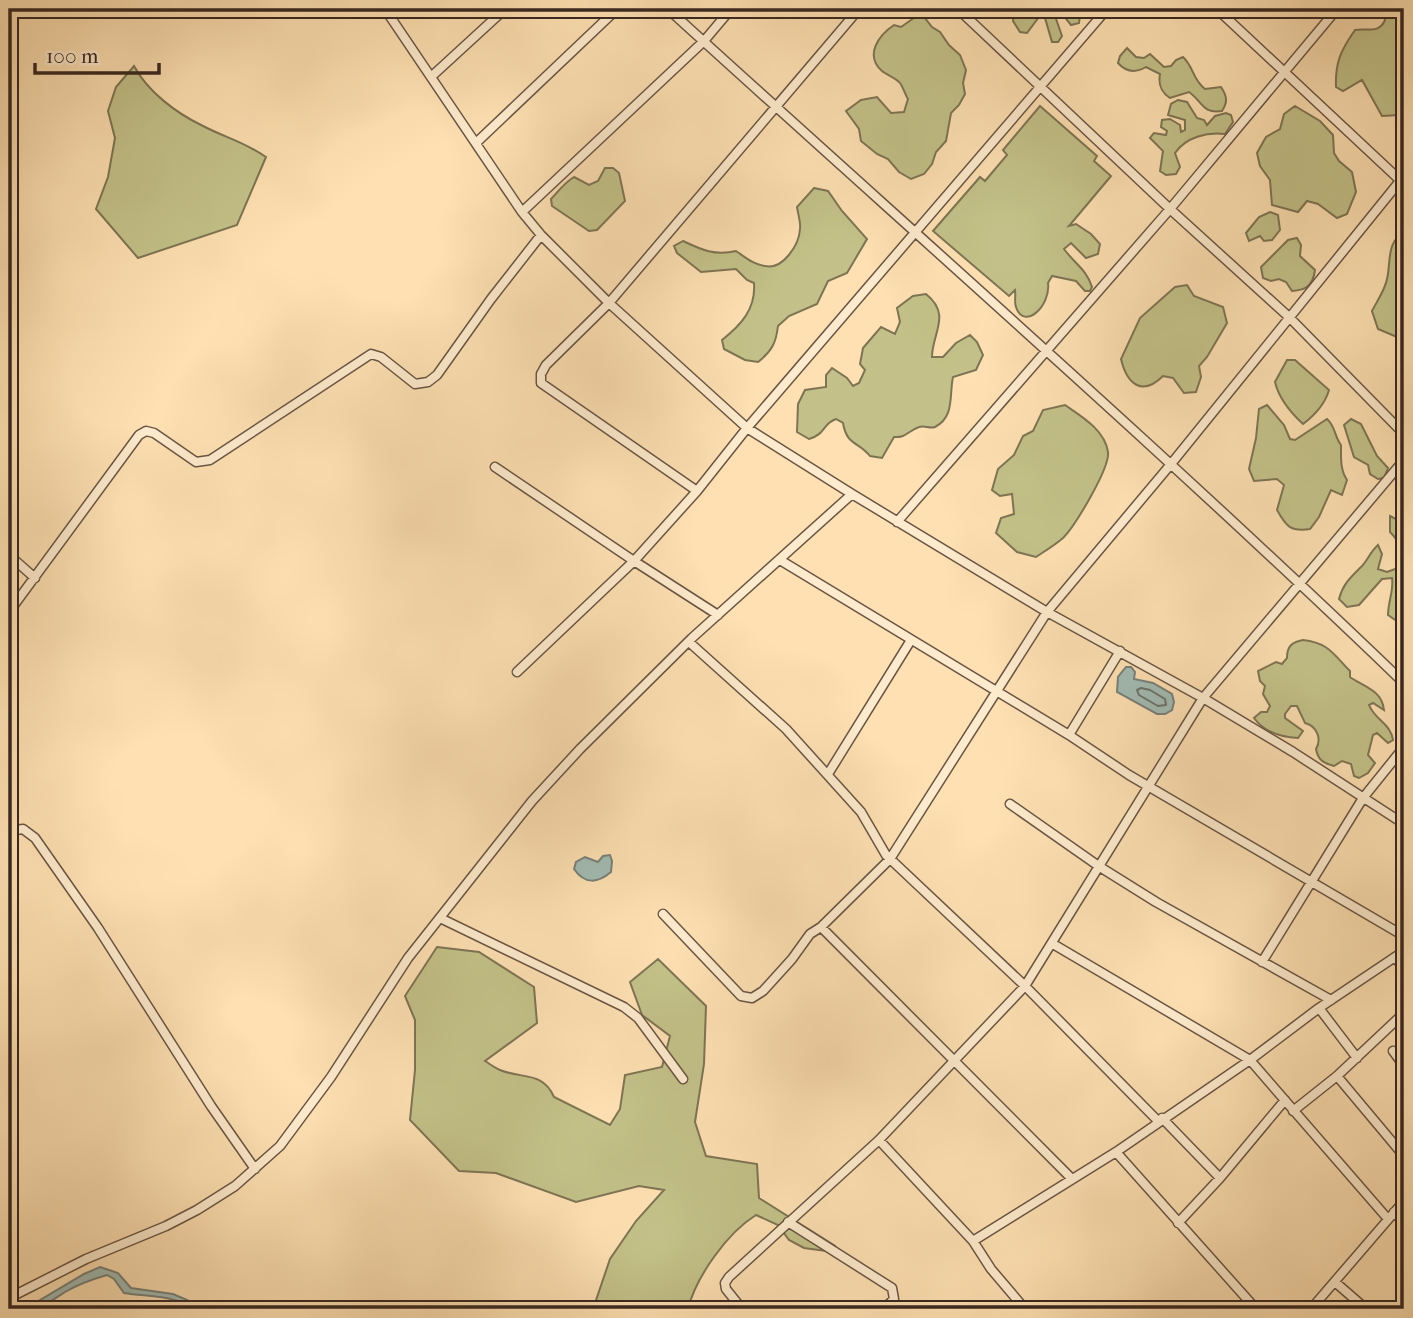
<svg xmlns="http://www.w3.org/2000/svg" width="1413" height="1318" font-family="'IM FELL French Canon',serif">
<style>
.green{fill:#c3c189;stroke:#7e7454;stroke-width:2}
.water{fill:#a2bbb4;stroke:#788079;stroke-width:2}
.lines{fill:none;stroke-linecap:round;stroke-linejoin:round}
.shore{stroke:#6d716a;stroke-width:2}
.minor-casing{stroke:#6a5544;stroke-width:11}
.minor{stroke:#feebcd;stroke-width:8}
</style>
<rect width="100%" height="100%" fill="#fee0b2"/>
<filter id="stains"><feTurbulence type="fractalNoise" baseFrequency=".00286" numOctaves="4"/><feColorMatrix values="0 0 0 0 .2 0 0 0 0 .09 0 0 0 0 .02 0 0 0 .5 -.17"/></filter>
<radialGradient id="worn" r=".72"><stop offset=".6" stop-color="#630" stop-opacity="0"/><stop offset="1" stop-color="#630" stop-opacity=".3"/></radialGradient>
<!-- green -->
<path class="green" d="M1038,9H1072L1080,15L1079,23L1071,25L1060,11L1054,13L1062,36L1058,42H1052L1045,18L1039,17L1027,33L1020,32L1013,21L1014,13L1033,14Z
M1386,9H1404V102L1400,115L1382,116L1362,80L1343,91L1336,87C1335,62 1341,50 1355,30C1367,28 1379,34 1385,20L1383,14Z
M921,13L932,27L940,32L949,45L960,55L966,70L963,83L965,94L959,105L951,113L946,141L936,152L932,164L924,174L911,179L899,172L888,159L877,154L861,141L859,129L846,111L861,100L877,97L891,113L904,112L908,99C905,94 903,87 900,83C896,78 887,75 882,71C864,55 879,35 894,25L901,27Z
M1127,48L1136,57L1144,58L1150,54L1164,67L1171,66L1176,60L1183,57C1194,67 1192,79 1205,89L1221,87C1227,96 1228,102 1222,111C1202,114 1203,102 1189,92L1170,98C1161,92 1158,85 1160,74L1146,67C1136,73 1126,72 1118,63L1120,56Z
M134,66C148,92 176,113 203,126C226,138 243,141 266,157L237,225L138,258L96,209L108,177L115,138L108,111L116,87Z
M1178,100L1187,102L1197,118L1204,120L1207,125L1215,116L1226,113L1231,115L1233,122L1225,134C1207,132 1186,137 1175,153L1180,167L1176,174L1166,175L1160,171L1163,151L1150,138L1154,133L1166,135L1167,131L1161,127L1162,120L1170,119L1180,125L1181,132L1185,130V120L1168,115L1171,104Z
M1040,106L1097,156L1094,161L1111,176L1069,226L1076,224L1091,234L1100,244L1098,254L1086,258L1071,243L1064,249C1074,263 1087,270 1092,287L1090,291H1085L1076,281L1052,276L1048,283C1051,306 1024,331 1016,307C1014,303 1016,295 1015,290L1009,296L933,231L980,177L985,181L1007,155L1003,150Z
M1295,106L1320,121L1333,135L1334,153L1339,161L1352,172L1356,192L1347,214L1337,218L1318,204L1307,201L1298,212L1272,205L1270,180L1260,166L1257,153L1266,137L1280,129L1284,114Z
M605,168H613L619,173L625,201L597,230L589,231L552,206L551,199C558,192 564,183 574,177L589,185L598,181Z
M814,188L828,191L842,211L867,239L847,273L828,281L817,304L789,316L778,326C776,343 772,351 758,362L745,360L724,349L722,340C741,325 756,309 754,283L747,280L736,269L701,272L677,253L674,246L683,241C702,250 715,256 736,251C745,257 754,265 765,266C783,270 799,245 800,229C801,223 798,214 797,207Z
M1270,212L1278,215L1280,230L1272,240L1264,241L1260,236L1249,241L1246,233L1259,217Z
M1404,232V340L1378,329L1372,311C1377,301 1385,290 1387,279C1391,263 1386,242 1404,232Z
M1297,238L1301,245L1300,256L1315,270C1313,285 1307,290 1292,291L1286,282L1279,279L1271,281L1263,278L1261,267L1288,240Z
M1187,285L1194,296L1223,307L1227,323L1207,357L1199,366L1201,377L1196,392L1184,393L1173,378L1163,376C1142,397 1127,384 1121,359L1140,318L1175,287Z
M926,294C952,315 932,333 932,357H943L956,343L970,335L977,342L983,355L976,370L953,377C949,395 955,417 935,427C930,429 924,425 919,427C908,431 906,438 894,437L882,458L870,456C858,441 847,446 843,423L836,419C822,424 826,434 809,439L797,432L798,404L805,390L826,387V375L832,368L847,378L853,386L859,383L865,370L860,364L863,348L881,327L895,334L900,322L897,308L913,296Z
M1287,360H1295L1329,390C1325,404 1315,415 1303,424C1290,412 1279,399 1275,382Z
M1065,405C1081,416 1105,430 1108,452C1110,468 1075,526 1063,538C1055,545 1045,551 1036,557L1017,552L996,533L1001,518L1014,514L1012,494L1000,496L992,490L998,469L1014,455L1023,436L1033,431L1043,410Z
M1267,405L1284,425L1290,439L1295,440L1327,419C1336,427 1334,436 1341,445C1341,457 1340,470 1347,480L1342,495L1331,490L1319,517L1310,529C1290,532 1286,526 1277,510L1284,485L1277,479L1254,481L1249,469L1256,438L1259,409Z
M1351,419L1361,424L1377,456L1388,468L1384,478L1378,479L1370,474L1368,465L1354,457L1344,425Z
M1390,516L1404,523V626L1388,615C1388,602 1394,590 1392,578L1382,579L1359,605L1347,607L1339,599C1343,584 1350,578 1361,567C1368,560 1370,552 1378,545L1382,554L1378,569L1387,572L1398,568C1401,551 1403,545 1390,532Z
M1303,640C1329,643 1333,654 1350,671V677C1364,687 1382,690 1384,710L1373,703L1369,705C1375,720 1391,724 1393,740L1388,743L1377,733L1373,735L1368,755L1375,763L1368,773L1359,778L1354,776L1351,764L1342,761L1334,766C1323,763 1318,760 1316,749C1322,739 1317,726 1305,723L1297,706H1291L1285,714V718L1303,731L1298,738C1281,737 1264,732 1254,718L1261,712H1267L1270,706L1263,694L1265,686L1260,681L1258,671L1276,662L1282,664L1287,658C1287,646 1292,642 1303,640Z
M437,947L479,952L534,987L537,1023L485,1061C490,1064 495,1068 500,1070C521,1079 543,1071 554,1097L610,1125L620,1109L625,1075L662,1067L670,1036L642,1015L630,982L658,959L706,1006L704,1064L695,1122L706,1156L757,1164L759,1198L835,1246L833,1252L804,1248L789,1240L778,1225L756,1215C727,1233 696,1277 688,1309H593L610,1259L636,1221L664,1190L639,1186L576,1202L496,1173L459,1171L410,1120L415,1070V1020L405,996Z"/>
<!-- water -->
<path class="water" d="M1126,667H1131L1135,672L1134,679L1153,683L1172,694L1174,702L1172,710L1165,714H1157L1117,692L1118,677Z
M610,855L612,861L611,872C598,883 585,885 574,869L576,862L585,857L598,862L603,856Z
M100,1267L118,1273L131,1288L173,1294L192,1302L200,1309C190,1309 183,1302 174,1300C158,1295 141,1296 124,1293L114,1279L107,1275C93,1279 77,1285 65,1292C51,1301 42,1309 25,1309L84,1274Z"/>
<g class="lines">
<!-- shore -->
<path class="shore" d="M1141,688L1150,690L1165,699L1166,705L1158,706L1139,695L1137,690Z"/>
<defs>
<path id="minor" d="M385,9L522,212L541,235L609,303L747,428L852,494L1047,612L1203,698L1293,752L1404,824
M668,9C914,233 1164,452 1404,683
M958,9L1170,209L1289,317L1404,434
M1217,9L1402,182
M432,76L505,9
M477,142L617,9
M522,212L704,41L731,9
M495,467L634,561L517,672
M697,491L541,383V374L546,365L609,303L859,9
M897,522L1170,209L1337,9
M9,555L35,578
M780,560L1069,735L1129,775L1404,936
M9,612L139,435L146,431L154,433L196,462L210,460L371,354L381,357L415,384L428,382L437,375L491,299L541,235
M718,615L634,561L697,491L747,428L1107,9
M689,642L786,729L861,812L886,855L1025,986L1158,1121
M1069,735L1120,651
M828,774L911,640
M1010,804L1100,867L1156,902L1331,1000
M9,831L23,829L35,838L98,928L211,1106L255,1169
M663,914L741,996L752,998L763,991L792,959L810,934L821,927L890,859L1047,612L1171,464L1404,176
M440,918L624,1007L638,1018L683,1079
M821,927L1072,1179
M1053,944L1250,1060L1388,1219
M1395,957L1404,969
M1262,962L1363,798L1404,747
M1319,1008L1357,1058
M1393,1051L1404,1066
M1337,1076L1404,1156
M1293,1111L1337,1076L1404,1013
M1162,1118L1220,1178
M879,1140L973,1241L991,1269L1025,1309
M1116,1152L1256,1309
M1394,1212L1404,1223
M788,1222L892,1288L894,1299L884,1309
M1178,1223L1220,1178L1285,1100
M973,1241L1116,1152L1250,1060L1319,1008L1404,951
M1335,1282L1366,1309
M9,1298L86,1259L166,1226L197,1210L235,1186L280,1146L331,1077L408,958L532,801L580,749L692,638L852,494
M742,1309L726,1289L725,1283L729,1277L879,1140L1025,986L1203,698L1404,460
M1311,1309L1404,1201"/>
</defs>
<!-- minor casing -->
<use href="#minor" class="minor-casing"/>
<!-- minor -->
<use href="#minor" class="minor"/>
</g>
<!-- margin -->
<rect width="1413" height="1318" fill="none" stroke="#fee0b2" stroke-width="35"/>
<rect x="10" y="10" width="1392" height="1297" fill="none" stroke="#382720" stroke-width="3.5"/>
<rect x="18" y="18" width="1378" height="1283" fill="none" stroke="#382720" stroke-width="2"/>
<!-- scale -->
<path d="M35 63v10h124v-10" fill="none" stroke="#382720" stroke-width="3.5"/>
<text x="46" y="63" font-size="21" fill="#382720" stroke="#feebcd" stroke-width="5" paint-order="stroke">100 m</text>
<rect width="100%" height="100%" filter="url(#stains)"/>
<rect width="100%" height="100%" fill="url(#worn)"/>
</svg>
